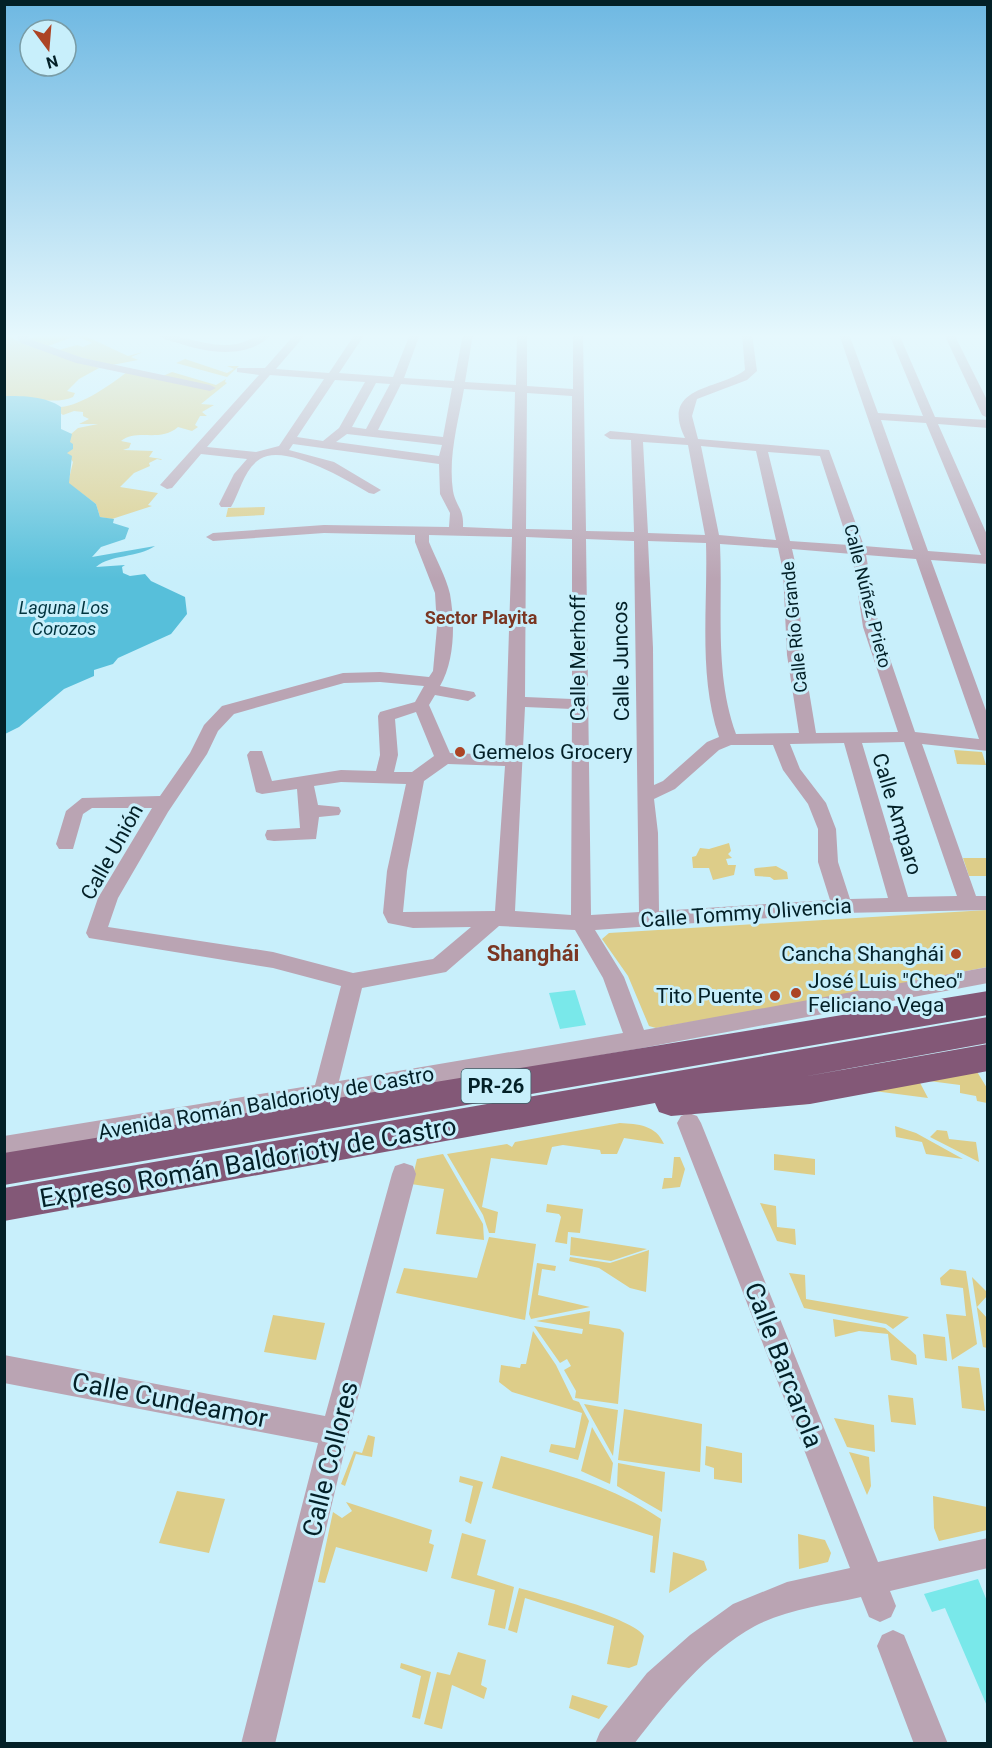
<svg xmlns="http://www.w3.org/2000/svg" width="992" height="1748" font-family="Roboto,sans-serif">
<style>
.green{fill:#ddcd89}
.water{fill:#57bfda}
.building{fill:#79e8ea}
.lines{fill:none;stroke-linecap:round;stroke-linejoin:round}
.minor{fill:#baa4b3;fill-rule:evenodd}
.highway{fill:#835877;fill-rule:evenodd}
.poi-dot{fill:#ac4425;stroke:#c8effb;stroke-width:2}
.labels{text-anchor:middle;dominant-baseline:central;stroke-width:6;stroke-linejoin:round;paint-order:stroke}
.far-street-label{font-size:18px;fill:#032027;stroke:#c8effb}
.far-water-label{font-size:18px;font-style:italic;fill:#01343f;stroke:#c8effb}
.far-neighbourhood-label{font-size:18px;font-weight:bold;fill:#7a3622;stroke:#c8effb}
.shield{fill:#c8effb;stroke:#3e5e67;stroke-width:1.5}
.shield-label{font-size:20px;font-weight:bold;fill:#032027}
.street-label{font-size:21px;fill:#032027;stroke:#c8effb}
.poi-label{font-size:21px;fill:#032027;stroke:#c8effb;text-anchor:start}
.neighbourhood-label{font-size:22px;font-weight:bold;fill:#7a3622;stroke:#c8effb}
.near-street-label{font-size:26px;fill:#032027;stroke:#c8effb}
</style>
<rect width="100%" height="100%" fill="#c8effb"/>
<!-- green -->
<path class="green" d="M4,334L29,346L99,368L79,379L67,391L75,393L73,397C52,406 29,395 5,396Z
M45,334H81L128,356L143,352L131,357L138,360L112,365L55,351L77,345L83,347L92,343L76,336L45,347L26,339Z
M185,359L227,373L234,369L227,366H239L227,377L176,363Z
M127,372L210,390L163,376L172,372L216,385L226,379L225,382L227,383L201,404L214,405L202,412L207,416H200L195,425L198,427L192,431L178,427C160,443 137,428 121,441L131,443L129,448L123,450L153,451L149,457L161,459L162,460L157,459L149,463L150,466L134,473L120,487L158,493L148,505L152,506L112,519L100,517L96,504L68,483L73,462L67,453L71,434L78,428L98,424H79L89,419L83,416V412L74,411L63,415L59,412L61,407C82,405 110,385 127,372Z
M265,507L264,515L226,517L228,508Z
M954,750L982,752L986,765L957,764Z
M729,843L731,851L728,854L732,858L726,859L728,865H736L734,875L713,880L709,868H693L692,857L696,856L700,848L709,849Z
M963,858H987V876H969Z
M776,866L787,872L788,879L774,880L770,877L755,876L754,869L756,868Z
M987,910V967L824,999L656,1028L649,1026L628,976L602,939L609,933Z
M976,1070L987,1088V1103L977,1101L976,1096L960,1093V1085L929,1081Z
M918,1079L928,1098L874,1091L807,1104L779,1106Z
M620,1123C638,1124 656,1125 664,1144L624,1138L617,1154H601L600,1150L563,1145L552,1147L547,1165L491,1158L482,1207L498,1212L495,1233H489L483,1215L447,1154L507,1144L512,1147L515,1142Z
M895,1126L916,1133L963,1159L926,1154L922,1142L896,1137Z
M937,1130L947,1131L949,1139L976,1142L979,1162L930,1137Z
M443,1154L483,1224L484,1240L436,1234L444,1189L411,1184L417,1159Z
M774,1154L815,1159V1175L774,1170Z
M674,1157H680L685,1169L680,1187L662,1189L664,1178H672Z
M760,1203L776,1206L777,1227L795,1229L796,1245L777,1241Z
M547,1204L583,1209L580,1233L568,1232L567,1244L555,1242L561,1217L559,1214L546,1212Z
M489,1237L536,1244L525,1320L396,1293L404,1268L477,1278Z
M571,1237L647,1249L611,1261L570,1255Z
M649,1250L646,1292L630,1288L599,1268L569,1261L570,1257L610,1263Z
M537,1263L556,1266L555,1271L542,1269L538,1295L590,1307L531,1319L529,1314Z
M950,1269L966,1271L977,1344L952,1360L946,1314L966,1316L963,1288L941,1285L940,1278Z
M789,1273L805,1275L806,1299L909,1317L893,1329L886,1324L804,1308Z
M972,1277L987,1292V1296L977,1307L987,1318V1348L983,1347Z
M590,1311L589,1324L620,1329L624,1333L618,1404L575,1398L576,1391L564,1370L571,1366L567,1359L560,1363L534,1326L582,1334L583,1329L536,1321Z
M273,1315L325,1323L316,1360L264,1352Z
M833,1319L885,1328L916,1355L917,1365L891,1360L888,1334L859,1331L835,1337Z
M533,1331L556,1365L573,1400L579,1402L589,1421L578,1460L549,1452L551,1444L575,1448L582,1413L512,1392L499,1382L501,1365L520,1368L521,1364H526Z
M923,1334L945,1337L947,1361L925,1358Z
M958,1366L979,1368L985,1411L962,1408Z
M888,1395L913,1398L916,1425L891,1422Z
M584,1404L618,1410L613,1456Z
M624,1409L702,1424L700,1472L618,1460Z
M834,1418L874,1425L875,1452L847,1447Z
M592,1427L613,1463L610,1484L581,1471Z
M368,1435L375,1437L372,1457L356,1454L345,1486L341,1484L354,1451L362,1453Z
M706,1446L742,1453V1483L714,1479V1468L705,1465Z
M849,1452L869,1457L871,1486L867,1495Z
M501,1456C558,1472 612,1485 661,1519L655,1573L650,1572L653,1536L492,1488Z
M618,1463L665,1472L662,1512L617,1486Z
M460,1476L483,1482L471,1524L465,1521L473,1486L459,1482Z
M177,1491L225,1499L209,1553L159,1543Z
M933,1496L987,1507V1530L939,1541L934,1528Z
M346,1502L432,1530L429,1543L434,1545L427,1572L336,1547L325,1583L318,1582L333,1512L342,1518L352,1511Z
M462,1533L486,1540L477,1575L514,1587L505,1629L488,1625L495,1590L451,1578Z
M798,1534L825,1540L831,1553L828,1562L799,1569Z
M673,1552L704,1561L707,1570L669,1593Z
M519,1588C543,1595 633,1618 644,1636L637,1665L629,1668L607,1664L614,1626L525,1598L517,1633L508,1630Z
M458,1652L486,1660L481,1685L487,1688L484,1699L452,1685L442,1729L424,1724L437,1672L450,1675Z
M401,1663L431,1672L420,1719L412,1717L421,1676L400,1668Z
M572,1695L608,1706L599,1719L569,1708Z"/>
<!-- water -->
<path class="water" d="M5,396C24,396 45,396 61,407V429L72,434L70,442L73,444V449L67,453L72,456L69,483L96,504L100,517L114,519L113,523L129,528L125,539L101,547L92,557L155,546C138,558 111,554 96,567L125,565L122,567L123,573L130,576L145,574L151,581L185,597L187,614L171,634L118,658L113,664L94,670V676L64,689L19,727L5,734Z"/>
<!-- building -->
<path class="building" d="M575,990L586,1025L560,1029L549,993Z
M978,1579L987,1601V1706L945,1608L932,1612L924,1594Z"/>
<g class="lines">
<!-- minor -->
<path class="minor" d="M20,334H30L29,339L83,358L210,385L216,388L210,391L76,363L21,343L17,338Z
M157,334C181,334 203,346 227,345C244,345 256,334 272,334C248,360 208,353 178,343C171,341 162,339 157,334Z
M295,334H306L276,369L329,373L355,334H365L339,373L393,377L410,334H420L404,378L454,381L463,334H473L465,382L516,385L517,334H527V386L573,389V334H583L586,531L634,532L631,440L610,439L604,435L610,431L685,438C659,385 720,390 745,370L742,334H752L757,371L747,380L697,399L692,416L698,439L829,450L864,546L913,550L839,334H849L878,413L923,416L889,334H899L935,417L988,420V428L938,424L988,537V564L931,560L988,716V751L922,744L976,896H988V910L842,913L595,930L624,977L644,1030L988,967V983L637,1049L4,1157V1136L315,1085L341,986L273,968L89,938L86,933L98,898L152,808H92L83,814L73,849H59L56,844L66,811L82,798L160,796L190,753L204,725L222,706L343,673L380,672L429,677L433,671L437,627L435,593L415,542V535L324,533L213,541L206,537L213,533L324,525L449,527L450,513L440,494L439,464L293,444L289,450L334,462L381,490L374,494L369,493C347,480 285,443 260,459C244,469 240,492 231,507H221L219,504L234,474L247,459L201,454L172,488L167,489L160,485L259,375L237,372V368H265ZM270,375L324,379L279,446L256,452L207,447ZM335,380L365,382L339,428L323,441L297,437ZM376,383L390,384L366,429L352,427ZM401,384L452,388L443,437L378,430ZM464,389L515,392L512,529L463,527C464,508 456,507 453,491C448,457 458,423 464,389ZM527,393L572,396V530L526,529ZM881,420L926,423L981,555L928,551ZM347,434L442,445L439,456L336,442ZM643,442L688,445L705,535L648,533ZM701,446L756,451L776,540L719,535ZM768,452L820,456L849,545L790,541ZM429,535L512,537L505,755L450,753L429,705L435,695L468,701L476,696L474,692L440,686C455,660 455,623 450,594C446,577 436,559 429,542ZM526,537L572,539V699L525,697ZM586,539L634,541L639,912L591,915ZM648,541L706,543C708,607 698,675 719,737L707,742L663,781L654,785L653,648ZM720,544L778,548L783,571L787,655L799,733L736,734C714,674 723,607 720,544ZM792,549L852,554L863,627L898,732L816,733L803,655L797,571ZM866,555L916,559L979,739L915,732L879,627ZM380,682L424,686L415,702L380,712L378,716L380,755L376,771L341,770L272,781L262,751H250L247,755L256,792L262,794L297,789L300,828L267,830L265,835L267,840L274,841L316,839L319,817L339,815L341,811L339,807L318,805L314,786L341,782L406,784L387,871L383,913L388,923L413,928L471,927L433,959L353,973L273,952L108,927L118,898L168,812L207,754L218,731L234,714L344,683ZM525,707L572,709L571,915L515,911ZM416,712L434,756L412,772H394L398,755L395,719ZM904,742L957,896L908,897L862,743ZM844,743L888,898L850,899L838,862L836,829L826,803L800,769L790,744ZM731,745H773L783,770L808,804L818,829V862L830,900L659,911L658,833L654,799L675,789L719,750ZM448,764L505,766L495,911L403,912L407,871L424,781ZM499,926L575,930L603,978L623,1033L339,1081L362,988L446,972Z
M944,334H954L988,402V418L982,415Z
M689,1113L697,1116L701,1123L878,1562L988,1538V1568L890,1591L896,1606L891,1617L880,1622L869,1617L861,1597C826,1605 787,1609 755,1626C706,1653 668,1700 634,1744H595L600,1732L647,1673L690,1635L733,1604L787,1582L850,1568L677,1123L681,1116Z
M404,1163L413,1166L416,1174L349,1432L275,1744H241L318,1443L4,1383V1355L325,1416L392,1174L395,1166Z
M893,1630L904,1635L948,1744H914L877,1646L882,1635Z"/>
<!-- highway -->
<path class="highway" d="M988,991V1015L4,1185V1153Z
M988,1017V1043L802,1077L988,1044V1071L810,1104L671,1116L659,1112L655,1103L4,1221V1188Z"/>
</g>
<!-- sky -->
<linearGradient id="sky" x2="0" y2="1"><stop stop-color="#6eb8e2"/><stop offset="0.58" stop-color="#e6f8fd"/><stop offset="1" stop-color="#e6f8fd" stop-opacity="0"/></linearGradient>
<rect width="992" height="579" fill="url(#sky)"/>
<!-- markers -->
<g class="poi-dot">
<circle cx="460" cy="752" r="6"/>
<circle cx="956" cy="954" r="6"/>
<circle cx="796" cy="993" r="6"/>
<circle cx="775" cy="996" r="6"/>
</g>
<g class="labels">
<!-- far-street labels -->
<g class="far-street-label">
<text transform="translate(868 596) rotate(76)">Calle Núñez Prieto</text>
<text transform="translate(794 627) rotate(-96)">Calle Río Grande</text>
</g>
<!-- far-water labels -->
<g class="far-water-label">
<text x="64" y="607">Laguna Los<tspan x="64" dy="21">Corozos</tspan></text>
</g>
<!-- far-neighbourhood labels -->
<g class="far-neighbourhood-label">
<text x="481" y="617">Sector Playita</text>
</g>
<!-- shield labels -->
<rect class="shield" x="461.5" y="1069" width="69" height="34" rx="4.5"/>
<g class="shield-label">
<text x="496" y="1086">PR-26</text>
</g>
<!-- street labels -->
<g class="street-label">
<text transform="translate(578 658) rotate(-90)">Calle Merhoff</text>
<text transform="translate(621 661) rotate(-91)">Calle Juncos</text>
<text transform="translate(897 814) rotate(73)">Calle Amparo</text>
<text transform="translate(112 852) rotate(-61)">Calle Unión</text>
<text transform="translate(746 913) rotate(-4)">Calle Tommy Olivencia</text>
<text transform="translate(266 1103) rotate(-10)">Avenida Román Baldorioty de Castro</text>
</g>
<!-- poi labels -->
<g class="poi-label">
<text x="472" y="752">Gemelos Grocery</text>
<text x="944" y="954" text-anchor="end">Cancha Shanghái</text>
<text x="808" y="981">José Luis "Cheo"<tspan x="808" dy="24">Feliciano Vega</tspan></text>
<text x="763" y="996" text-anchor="end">Tito Puente</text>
</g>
<!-- neighbourhood labels -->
<g class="neighbourhood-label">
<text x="533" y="953">Shanghái</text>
</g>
<!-- near-street labels -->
<g class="near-street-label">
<text transform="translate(248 1162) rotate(-10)">Expreso Román Baldorioty de Castro</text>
<text transform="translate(784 1365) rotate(69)">Calle Barcarola</text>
<text transform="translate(170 1400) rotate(11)">Calle Cundeamor</text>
<text transform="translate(330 1459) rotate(-76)">Calle Collores</text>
</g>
</g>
<!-- border -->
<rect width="992" height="1748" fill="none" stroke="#032027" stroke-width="12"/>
<!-- north arrow -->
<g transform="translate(48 48) rotate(164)"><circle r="28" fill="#c8effb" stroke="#799ca6" stroke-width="1.5"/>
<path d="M0-4.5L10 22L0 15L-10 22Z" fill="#ac4425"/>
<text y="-9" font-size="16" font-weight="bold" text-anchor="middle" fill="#032027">N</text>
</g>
</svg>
